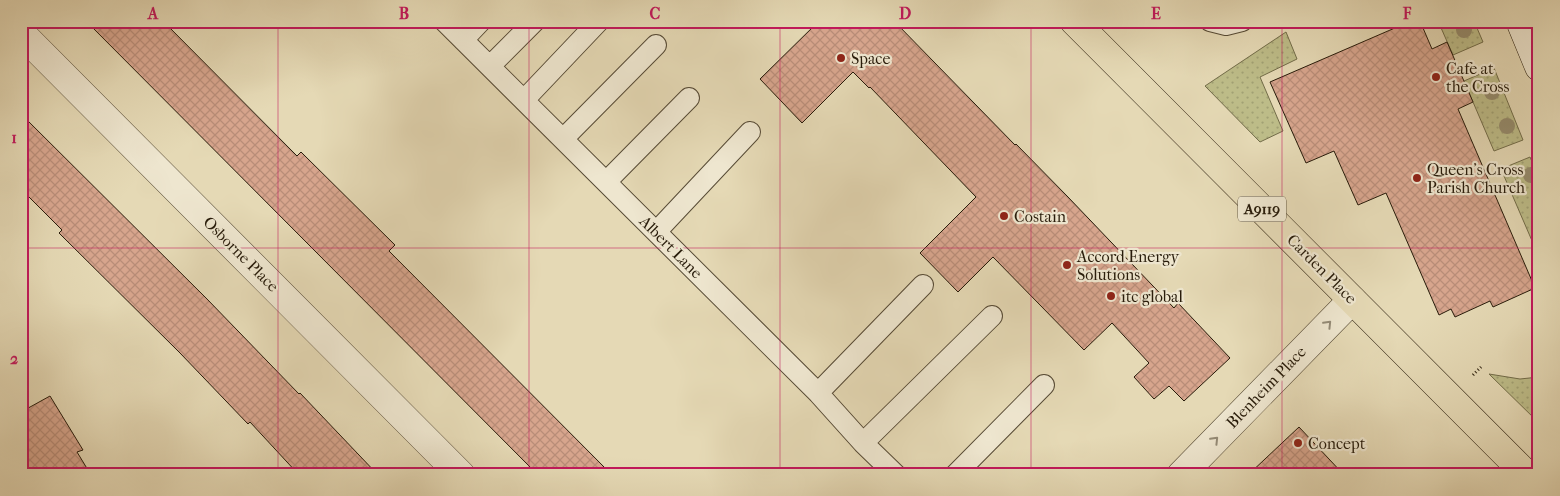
<svg xmlns="http://www.w3.org/2000/svg" width="1560" height="496" font-family="'IM FELL French Canon',serif">
<style>
.grass{fill:url(#grass-dots);stroke:#726c49}
.building{fill:url(#building-cross-hatch);stroke:#271b0a}
.lines{fill:none;stroke-linecap:round;stroke-linejoin:round}
.lane-casing{stroke:#564a35;stroke-width:22}
.street-casing{stroke:#564a35;stroke-width:29}
.secondary-casing{stroke:#271b0a;stroke-width:29}
.primary-casing{stroke:#271b0a;stroke-width:29}
.path{stroke:#271b0a;stroke-width:3;stroke-dasharray:1 2.5;stroke-linecap:butt}
.lane{stroke:#eee6cf;stroke-width:20}
.street{stroke:#eee6cf;stroke-width:28}
.secondary{stroke:#eee6cf;stroke-width:28}
.primary{stroke:#e5d9b5;stroke-width:28}
.tree{fill:#958b6c}
.oneway{stroke:#948b76}
.grid{fill:none;stroke:#c2185b;stroke-width:1;stroke-opacity:0.55}
.poi-dot{fill:#8f2418;stroke:#eee6cf;stroke-width:2}
.labels{text-anchor:middle;dominant-baseline:central;stroke-width:4.5;stroke-linejoin:round;paint-order:stroke}
.shield{fill:#eee6cf;stroke:#635845;stroke-width:1}
.shield-label{font-size:15px;font-weight:bold;fill:#271b0a}
.poi-label{font-size:16px;fill:#271b0a;stroke:#eee6cf;text-anchor:start}
.street-label{font-size:16px;fill:#271b0a;stroke:#eee6cf}
.neatline{fill:none;stroke:#c2185b;stroke-width:2}
.grid-label{font-size:16px;text-anchor:middle;font-weight:bold;fill:#c2185b}
</style>
<defs>
<pattern id="grass-dots" width="8" height="8" patternUnits="userSpaceOnUse" patternTransform="scale(1.25)"><rect width="8" height="8" fill="#bdbc88"/><path d="M2 2h.1M6 6h.1" fill="none" stroke="#a2a174" stroke-width="1.8" stroke-linecap="round"/></pattern>
<pattern id="building-cross-hatch" width="8" height="8" patternUnits="userSpaceOnUse" patternTransform="scale(1.25)"><rect width="8" height="8" fill="#d7a58d"/><path d="M0 0l8 8M0 8l8-8" fill="none" stroke="#b98d78"/></pattern>
</defs>
<rect width="100%" height="100%" fill="#e5d9b5"/>
<filter id="stains"><feTurbulence type="fractalNoise" baseFrequency=".004" numOctaves="4"/><feColorMatrix values="0 0 0 0 .2 0 0 0 0 .09 0 0 0 0 .02 0 0 0 .5 -.17"/></filter>
<radialGradient id="worn" r=".72"><stop offset=".6" stop-color="#630" stop-opacity="0"/><stop offset="1" stop-color="#630" stop-opacity=".3"/></radialGradient>
<!-- grass -->
<path class="grass" d="M1438,21H1474L1483,42L1453,55Z
M1286,32L1297,59L1260,77L1283,131L1260,142L1205,86Z
M1494,68L1523,140L1494,151L1464,81Z
M1530,157L1539,178V257L1501,169Z
M1489,374L1520,379L1539,377V423Z"/>
<!-- building -->
<path class="building" d="M86,21H163L297,156L301,152L395,245L389,251L612,475H538Z
M819,21H894L1015,145L1016,144L1068,197L1174,308L1178,303L1230,358L1184,401L1169,386L1154,399L1134,377L1149,363L1112,323L1084,350L993,257L958,292L920,253L976,197L870,87L869,88L853,72L802,123L760,79Z
M1411,21H1420L1432,49L1447,42L1473,102L1458,109L1535,288L1493,307L1490,301L1455,317L1451,309L1439,315L1386,193L1358,205L1334,151L1306,163L1270,82Z
M21,114L207,299L299,394L300,393L378,475H299L250,422L248,424L180,353L59,233L62,230L21,189Z
M50,396L83,450L77,452L91,475H21V412Z
M1299,427L1344,475H1248Z"/>
<g class="lines">
<defs>
<path id="lane" d="M444,21L818,393L863,443L896,475
M1210,21L1226,25L1242,21
M463,40L481,21
M490,66L535,21
M524,100L599,21
M563,139L656,45
M606,182L689,98
M656,232L750,132
M818,393L923,285
M863,443L992,316
M955,475L1044,385"/>
<path id="street" d="M21,33L461,475
M1181,475L1352,300"/>
<path id="secondary" d="M1520,21L1539,67"/>
<path id="primary" d="M1074,21L1527,475"/>
</defs>
<!-- lane casing -->
<use href="#lane" class="lane-casing"/>
<!-- street casing -->
<use href="#street" class="street-casing"/>
<!-- secondary casing -->
<use href="#secondary" class="secondary-casing"/>
<!-- primary casing -->
<use href="#primary" class="primary-casing"/>
<!-- path -->
<path class="path" d="M1473,375L1481,367"/>
<!-- lane -->
<use href="#lane" class="lane"/>
<!-- street -->
<use href="#street" class="street"/>
<!-- secondary -->
<use href="#secondary" class="secondary"/>
<!-- primary -->
<use href="#primary" class="primary"/>
</g>
<!-- trees -->
<g class="tree">
<circle cx="1464" cy="30" r="8"/>
<circle cx="1492" cy="92" r="8"/>
<circle cx="1507" cy="126" r="8"/>
<circle cx="1531" cy="175" r="8"/>
</g>
<!-- one-way arrows -->
<defs><path id="oneway-chevron" d="M-2-3.5L2.5 0L-2 3.5" fill="none" stroke-width="1.6" stroke-linecap="round" stroke-linejoin="round" transform="scale(1.25)"/></defs>
<g class="oneway">
<use href="#oneway-chevron" transform="translate(1328 324) rotate(-46)"/>
<use href="#oneway-chevron" transform="translate(1215 440) rotate(-46)"/>
</g>
<!-- grid -->
<path class="grid" d="M278,21V475M529,21V475M780,21V475M1031,21V475M1282,21V475M21,248H1539"/>
<!-- markers -->
<g class="poi-dot">
<circle cx="841" cy="58" r="5"/>
<circle cx="1436" cy="77" r="5"/>
<circle cx="1417" cy="178" r="5"/>
<circle cx="1004" cy="216" r="5"/>
<circle cx="1067" cy="265" r="5"/>
<circle cx="1111" cy="296" r="5"/>
<circle cx="1298" cy="443" r="5"/>
</g>
<g class="labels">
<!-- shield labels -->
<rect class="shield" x="1238" y="196.5" width="48" height="25" rx="4"/>
<g class="shield-label">
<text x="1262" y="209">A9119</text>
</g>
<!-- poi labels -->
<g class="poi-label">
<text x="851" y="58">Space</text>
<text x="1446" y="68">Cafe at<tspan x="1446" dy="18">the Cross</tspan></text>
<text x="1427" y="169">Queen's Cross<tspan x="1427" dy="18">Parish Church</tspan></text>
<text x="1014" y="216">Costain</text>
<text x="1077" y="256">Accord Energy<tspan x="1077" dy="18">Solutions</tspan></text>
<text x="1121" y="296">itc global</text>
<text x="1308" y="443">Concept</text>
</g>
<!-- street labels -->
<g class="street-label">
<text transform="translate(671 247) rotate(45)">Albert Lane</text>
<text transform="translate(241 254) rotate(45)">Osborne Place</text>
<text transform="translate(1322 269) rotate(45)">Carden Place</text>
<text transform="translate(1266 387) rotate(-46)">Blenheim Place</text>
</g>
</g>
<!-- margin -->
<rect width="1560" height="496" fill="none" stroke="#e5d9b5" stroke-width="55"/>
<rect x="28" y="28" width="1504" height="440" class="neatline"/>
<g class="grid-label">
<text x="153" y="19">A</text>
<text x="404" y="19">B</text>
<text x="655" y="19">C</text>
<text x="905" y="19">D</text>
<text x="1156" y="19">E</text>
<text x="1407" y="19">F</text>
<text x="14" y="143">1</text>
<text x="14" y="364">2</text>
</g>
<rect width="100%" height="100%" filter="url(#stains)"/>
<rect width="100%" height="100%" fill="url(#worn)"/>
</svg>
